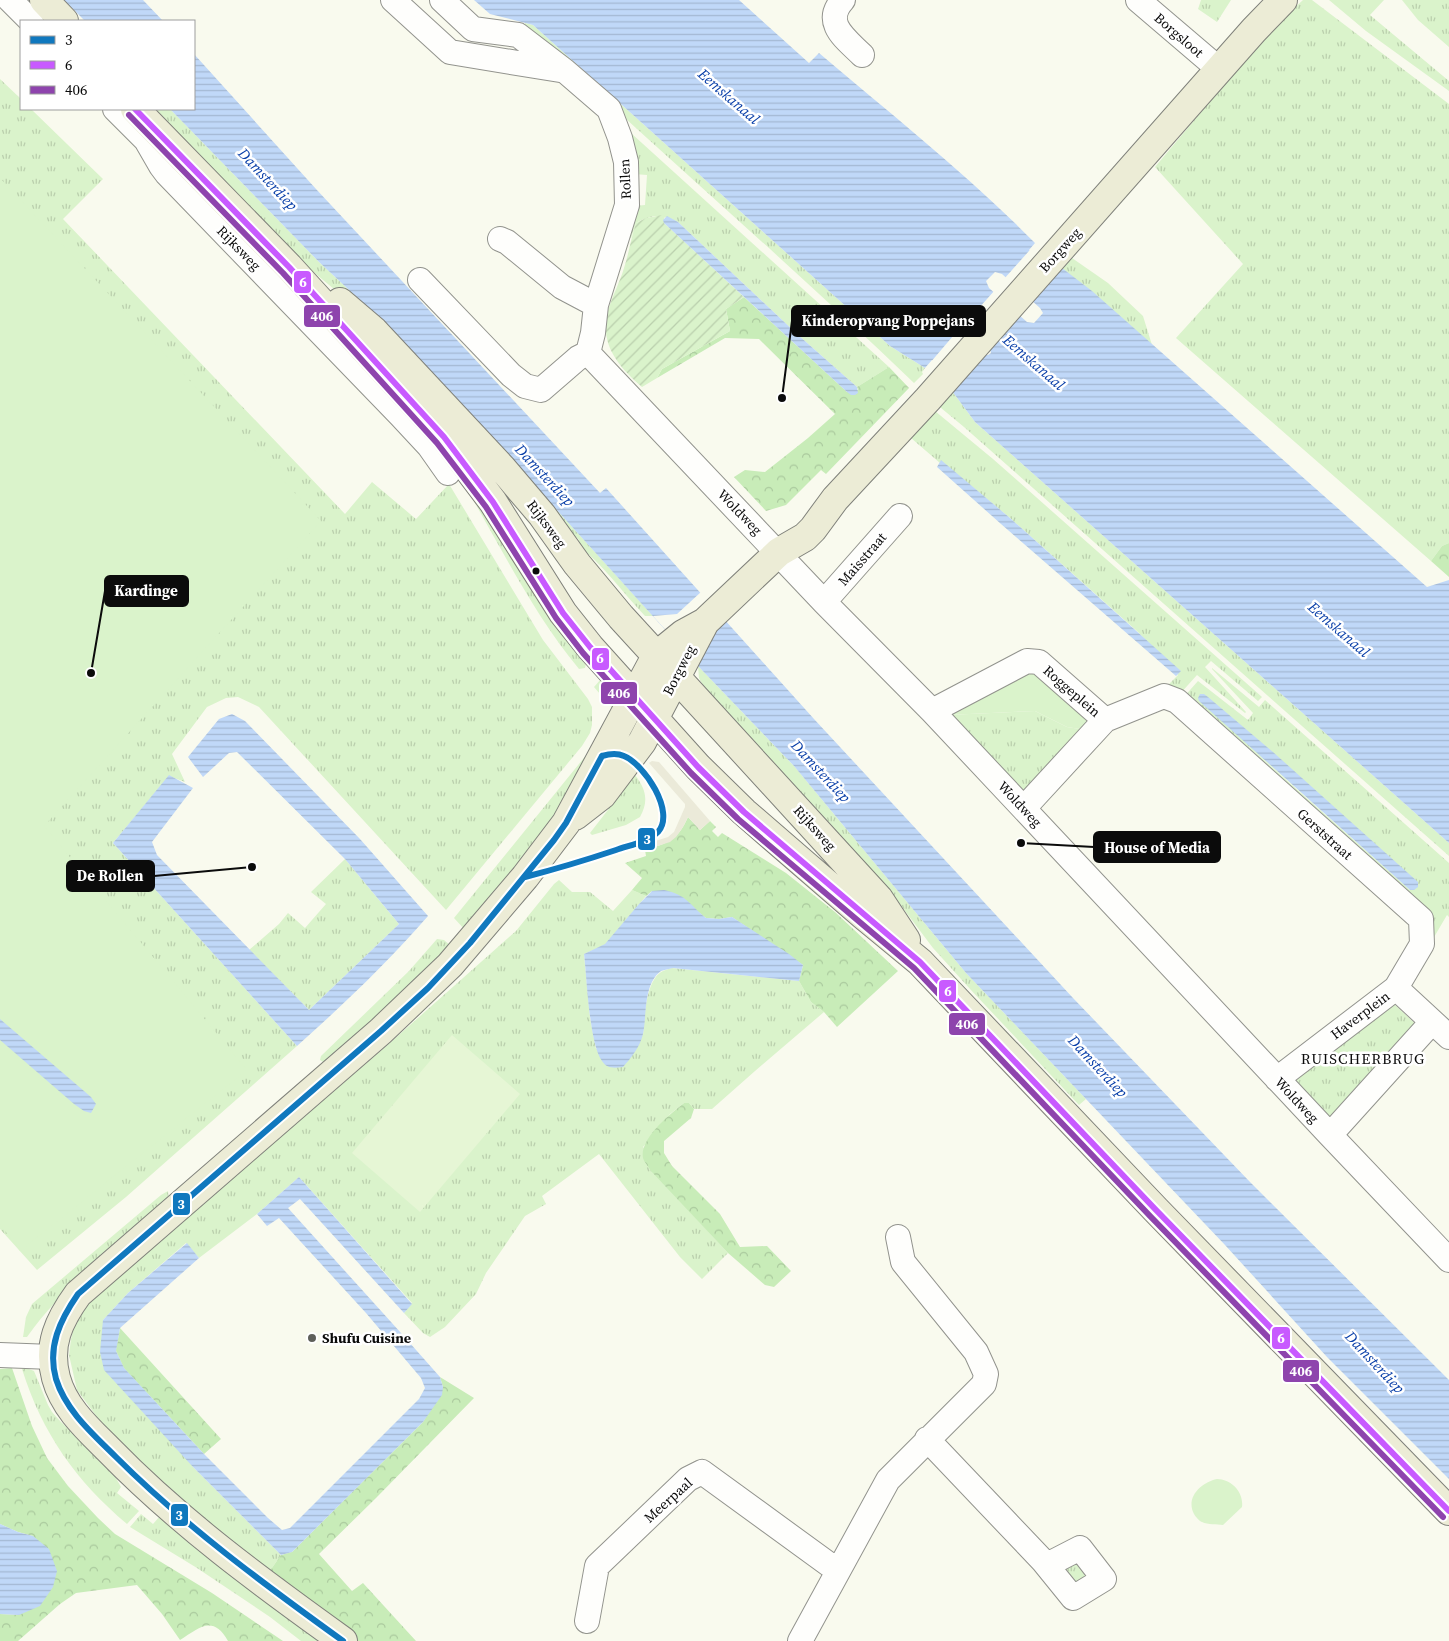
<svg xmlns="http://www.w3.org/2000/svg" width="1449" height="1641" font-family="'Source Serif 4',serif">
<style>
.grass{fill:url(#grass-tufts);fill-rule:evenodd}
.forest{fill:url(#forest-crowns)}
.park{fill:#daf3cb}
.garden{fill:url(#garden-furrows)}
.pitch{fill:#e6f6d5}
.plaza{fill:#ebead9}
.water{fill:url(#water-rules);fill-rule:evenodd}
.pier{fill:#f9faee}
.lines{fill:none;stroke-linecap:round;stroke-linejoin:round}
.minor-casing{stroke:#92938d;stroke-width:26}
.major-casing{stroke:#7f807a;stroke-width:30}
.minor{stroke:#fefefc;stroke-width:24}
.major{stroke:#ececd6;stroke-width:28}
.bus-1-casing{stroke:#fff;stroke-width:10}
.bus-2-casing{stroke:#fff;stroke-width:10}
.bus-3-casing{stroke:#fff;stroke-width:10}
.bus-1{stroke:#1078be;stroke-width:6}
.bus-2{stroke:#c85aff;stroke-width:6}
.bus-3{stroke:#8e44ad;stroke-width:6}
.bus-dot{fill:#0b0b0b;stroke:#fff;stroke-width:2}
.poi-dot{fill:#5e5f5a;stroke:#fff;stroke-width:2}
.labels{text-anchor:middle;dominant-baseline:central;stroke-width:5;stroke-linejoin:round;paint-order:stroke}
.street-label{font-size:14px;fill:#0b0b0b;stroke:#fff}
.poi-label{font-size:14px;font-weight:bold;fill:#0b0b0b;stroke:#fff;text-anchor:start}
.water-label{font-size:15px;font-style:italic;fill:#083ea8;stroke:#fff}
.neighbourhood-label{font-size:15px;letter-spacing:1px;fill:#0b0b0b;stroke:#fff}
.leader{fill:none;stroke:#0b0b0b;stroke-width:2}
.callout-dot{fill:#0b0b0b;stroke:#fff;stroke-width:2}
.callout{fill:#0b0b0b;stroke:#0b0b0b;stroke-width:2}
.callout-label{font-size:15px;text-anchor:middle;font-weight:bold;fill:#fff}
.line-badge{stroke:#fff;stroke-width:2}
.badge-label{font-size:14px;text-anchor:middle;font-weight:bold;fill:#fff}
</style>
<defs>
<pattern id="grass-tufts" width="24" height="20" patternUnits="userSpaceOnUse" patternTransform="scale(1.25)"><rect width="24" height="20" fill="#daf3cb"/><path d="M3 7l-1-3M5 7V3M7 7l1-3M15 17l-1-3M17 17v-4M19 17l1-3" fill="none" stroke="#bacfad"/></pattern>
<pattern id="forest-crowns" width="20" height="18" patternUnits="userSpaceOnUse" patternTransform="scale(1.25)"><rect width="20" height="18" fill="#c8ecb8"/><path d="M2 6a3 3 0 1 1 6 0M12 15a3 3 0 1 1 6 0" fill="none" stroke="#aac99d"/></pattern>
<pattern id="garden-furrows" width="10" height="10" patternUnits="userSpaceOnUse" patternTransform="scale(1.25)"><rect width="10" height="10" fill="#daf3cb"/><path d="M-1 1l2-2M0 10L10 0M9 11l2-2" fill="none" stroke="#bacfad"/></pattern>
<pattern id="water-rules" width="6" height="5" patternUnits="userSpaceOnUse" patternTransform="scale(1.25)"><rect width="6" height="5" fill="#c0d8f8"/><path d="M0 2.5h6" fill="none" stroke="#a4b8d3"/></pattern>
</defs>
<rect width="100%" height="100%" fill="#f9faee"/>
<!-- grass -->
<path class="grass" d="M1201,0H1231L1217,22L1198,9Z
M1303,0H1312L1449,104V543L1442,546L1431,561L1176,338L1243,264L1155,167L1260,42L1273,28Z
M1329,0H1384L1370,15L1449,81V91L1366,31Z
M1402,0H1449V47L1418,20Z
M525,23L533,25L890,346L925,368L922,372L923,374L914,383C787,261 653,146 525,26Z
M0,79L21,99V109H31L103,179L63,219L345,514L372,482L416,519L449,484L543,640L588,699L592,707V725L590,733L582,746L446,910L259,707L238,697L226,698L207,707L172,754L185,782L169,776L113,843L297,1046L126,1197L37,1270L0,1229Z
M155,109H170L319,262L377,316L516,465L653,616H645C622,592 603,564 576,544L579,540L352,304L311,270Z
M621,124L889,367L857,387L797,334L678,222C659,214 654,214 636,223L631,238H627L634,206L645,205L647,175L634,174Z
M1072,258L1108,283L1143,316L1152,345L1062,268Z
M952,391L975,422L1449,843V856L964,427L935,403Z
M935,411L993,459L1262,697L1258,701L1211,661L1205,667L1246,712L1245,713L1197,675L1179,695L1165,688L1178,675L1138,632L1010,518L941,461L940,463L911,438Z
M436,439L510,552L543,609L586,664L585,668L579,669C534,615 503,551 468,491C458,474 446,457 436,439Z
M698,666L794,766L966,973L1086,1099L1079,1105L970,989L933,948L899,903L705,689L699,678Z
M1212,668L1259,707L1265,700L1449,863V917L1447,915L1430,944L1182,699L1198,681L1248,720L1253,713L1212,669ZM1239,738L1414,890H1410Z
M601,679L610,693L612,708L594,687Z
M1035,711L1067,727L1080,729L1091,718L1025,797L948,715Z
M596,743L551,826L465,930L454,918Z
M635,775C646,789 649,801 640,817L626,825L592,835L590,833Z
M345,859L399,924L309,1010L249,950L279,924L288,913L305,928L326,904L311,892Z
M559,880L572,892H590L613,911L632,890L646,896L605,945L584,954L590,1018L596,1049L643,1035C645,1017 645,983 661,972C664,970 669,969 672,968L799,981L811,1002L824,1012L755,1071L712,1109H694L689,1103H684L670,1114L643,1147L692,1214L728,1253L702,1279L680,1257L599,1154L542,1196L546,1204L525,1216L486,1273L476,1294L445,1327L430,1337L423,1333L404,1313L412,1303L299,1177L257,1214L199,1258L186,1243L128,1293L103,1320L193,1467L281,1555L267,1575L123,1448L97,1417L77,1390L69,1355L71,1339L75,1323L89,1302L392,1041L516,931L554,884Z
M437,939L444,940L450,945L376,1024L326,1064L320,1060L321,1056L409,971Z
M1394,1004L1420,1028L1333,1123L1293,1082L1306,1069Z
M168,1191L169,1202C120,1244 64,1284 27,1337H23L26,1317L32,1304L161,1195Z
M24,1367L34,1371L48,1405L52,1412L61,1422L111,1469L121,1487L117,1493L139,1511L127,1524C76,1481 42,1433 22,1369Z
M141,1514L153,1524L160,1516L325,1641H301L270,1617L197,1568L130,1527Z
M1076,1562L1089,1574L1076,1587L1065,1573L1069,1565Z"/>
<!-- forest -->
<path class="forest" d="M744,297L847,392L858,390L857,387L889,367L909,388L826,474L821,470L786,505L766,511L734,477L745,470L765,472L808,438L835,414L759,339L725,338L657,378L662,369L730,331L726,309Z
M1449,543V577L1431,561L1442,546Z
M688,817L700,830L710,821L716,827L712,831L718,837L722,833L786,873L835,912L898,971L837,1027L824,1012L811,1002L799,981L803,965L732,917L719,919L706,918L697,911L652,891L646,896L632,890L642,878L625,863L646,856L645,850C668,843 678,840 688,817Z
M684,1103H689L694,1109L691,1118L664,1141V1153L672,1166L720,1214L740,1247L767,1246L791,1271L774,1287L765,1285L728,1253L651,1171C649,1167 644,1162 643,1158C639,1139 671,1113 684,1103Z
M120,1328L221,1439L204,1454L124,1368L116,1350Z
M12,1368L32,1426L47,1458L68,1486L98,1518L115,1534L212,1593L283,1641H228C213,1614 199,1628 180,1640L162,1614L137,1585L76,1593L60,1604L18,1641H0V1614L19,1615L33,1536L18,1532L0,1524V1369Z
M440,1377L474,1398L376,1498L319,1554L352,1591L363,1583L416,1641H356L267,1575L281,1555L292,1552L423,1422L443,1387Z"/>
<!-- park -->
<path class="park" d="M0,178L321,521L44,826L247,1070L20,1251L0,1224Z
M1034,670L1091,718L1080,729L1067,727L1035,711L948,715Z
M1217,1479C1231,1479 1244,1492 1242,1507L1223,1525C1217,1524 1208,1525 1202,1522C1199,1521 1196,1517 1194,1514C1185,1497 1202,1482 1217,1479Z"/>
<!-- garden -->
<path class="garden" d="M662,215L667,216L664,218V223L744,297L726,309L730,331L662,369L657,378L642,387C618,366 599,344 608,311C612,296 620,282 624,268C629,253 631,238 636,223L646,218Z"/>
<!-- pitch -->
<path class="pitch" d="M452,1035L520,1094L420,1212L352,1153Z"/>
<!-- plaza -->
<path class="plaza" d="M652,761L659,762L710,821L700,830L688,817L683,827L676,837L670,842L645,850L643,845L668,837L674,832L685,807V804L649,763Z"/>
<!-- water -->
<path class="water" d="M64,0H143L163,21H85Z
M474,0H739L809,63L819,53C892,115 968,175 1035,243L1029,250L1062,268L1092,291L1427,587L1449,580V843L975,422L952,391L959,383L932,360L925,368L890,346L533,25L490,14ZM995,272L1002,274L1040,308L1043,313L1034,323L1027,322L989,288L986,281ZM958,323L963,324L990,349L991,353L988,355H985L957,331L956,327Z
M194,54L316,189L600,493L606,488L814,719L1073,998L1250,1182L1449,1380V1479L1327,1357L1225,1245L966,973L794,766L698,666L516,465L377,316L319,262L170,109H194Z
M667,216L678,222L797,334L857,387L858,393L855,395H851L847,392L664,223L663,220Z
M941,460L1010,518L1181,671L1176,676L1001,524L937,467Z
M1200,694H1204L1208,697L1273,752L1418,882V887L1414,890H1410L1199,701L1198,698Z
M232,714L245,721L360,839L428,916C387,963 343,1005 297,1046L113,843L169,775L193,788L152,842L157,855L309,1010L399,924L345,859L237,752L229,753L203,777L188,757L219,719Z
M664,890C687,895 689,904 706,918L719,919L732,917L789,954L803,965L799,981L673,968C669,969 664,970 661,971C643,984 647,1016 643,1034C640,1047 631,1058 623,1067C614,1068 607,1069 602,1061C589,1043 587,978 584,954L605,944L639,904L652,891Z
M0,1019L91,1097L96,1104L91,1113L84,1111L74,1104L0,1040Z
M299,1177L412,1304L404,1313L300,1199L288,1208L401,1333L440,1377L443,1387L442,1395L423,1422L292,1552L281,1555L193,1467L104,1370L100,1352L103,1320L128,1293L187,1243L199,1258L120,1328L116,1351L124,1368L204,1454L268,1518L282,1530L290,1528L419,1399L425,1388L421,1378L366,1313L279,1218L267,1226L257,1214Z
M0,1524L18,1532L33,1536L49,1549L57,1571L53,1587L40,1606L19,1615L0,1614Z"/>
<!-- pier -->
<path class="pier" d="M1037,242V245L1033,250L1056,271L1030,301L1004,279Z
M995,290L1020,312L987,349L962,327Z
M959,329L985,352L955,383L932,363L926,370H924Z
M701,592L726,621L704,641L698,666L653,616L677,614Z"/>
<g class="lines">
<defs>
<path id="minor" d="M10,0L31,21
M393,0L450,52L560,70
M442,0L473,29L518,35L565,71L609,109L620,138L626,162L627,205L596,305L593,333L588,353L824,602L932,711L1330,1135L1449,1260
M843,0C822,23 846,39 862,55
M1138,0L1220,70
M115,109L146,140L161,166L167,174L400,415L429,446L448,473
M500,239L507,242L562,287L596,305
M420,280L511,375L525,386L541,390L578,358L588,353
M824,602L900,516
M932,711L1027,661L1039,662L1105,720L1024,808
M1105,720L1164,696L1177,701L1421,919L1422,944L1396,988L1449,1037
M1277,1079L1396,988
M1330,1135L1432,1022
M0,1355L52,1357
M927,1439L1043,1561L1073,1598L1104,1579L1080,1548L1047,1565
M587,1621L597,1566L688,1479L702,1472L838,1571
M800,1641L888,1480L984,1384L986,1374L976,1352L903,1262L898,1237"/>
<path id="major" d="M44,0L64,21
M135,109L289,267L444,437L493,502L563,613L590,647L698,767L744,812L863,915L920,962L1156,1210L1449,1511
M340,302L374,331L502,468L542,515L577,564L621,617L879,899L906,940
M575,816L602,795L642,742L704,624
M343,1641C261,1582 180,1523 109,1450C88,1429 64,1408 56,1378C47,1345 59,1320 78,1294L381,1031L450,965L525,877L566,823L656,656L683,634L705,622L779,552L805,537L813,529L835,499L928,399L1254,30L1283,0"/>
</defs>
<!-- minor casing -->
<use href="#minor" class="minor-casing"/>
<!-- major casing -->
<use href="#major" class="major-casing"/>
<!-- minor -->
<use href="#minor" class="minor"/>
<!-- major -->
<use href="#major" class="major"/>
<defs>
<path id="bus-1" d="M525,877C556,869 586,860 616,850C630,845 648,842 658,832C676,812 644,764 624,756C617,753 609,754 602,756
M343,1641C264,1584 185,1526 116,1457C93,1434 66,1411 56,1379C47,1347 60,1320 78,1294L381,1031L428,988L470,943L554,840L566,823L602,756"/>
<path id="bus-2" d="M135,109L289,267L444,437L493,502L563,613L590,647L698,767L744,812L920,962L1156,1210L1449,1511"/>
<path id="bus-3" d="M129,115L283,273L437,443L486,507L556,618L583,653L691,773L738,819L914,968L1150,1216L1443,1517"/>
</defs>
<!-- bus-1 casing -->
<use href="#bus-1" class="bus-1-casing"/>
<!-- bus-2 casing -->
<use href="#bus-2" class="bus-2-casing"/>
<!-- bus-3 casing -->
<use href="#bus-3" class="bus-3-casing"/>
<!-- bus-1 -->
<use href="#bus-1" class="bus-1"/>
<!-- bus-2 -->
<use href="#bus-2" class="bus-2"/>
<!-- bus-3 -->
<use href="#bus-3" class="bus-3"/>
</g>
<!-- markers -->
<circle class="bus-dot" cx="536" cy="571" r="4.5"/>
<circle class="poi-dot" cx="312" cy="1338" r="5"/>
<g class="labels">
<!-- street labels -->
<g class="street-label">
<text transform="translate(1179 35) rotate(41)">Borgsloot</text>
<text transform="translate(625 179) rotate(-93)">Rollen</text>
<text transform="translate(239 248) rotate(46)">Rijksweg</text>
<text transform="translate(1060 250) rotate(-48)">Borgweg</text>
<text transform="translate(740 512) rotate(46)">Woldweg</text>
<text transform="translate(547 524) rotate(53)">Rijksweg</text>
<text transform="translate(862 559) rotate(-49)">Maisstraat</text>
<text transform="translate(679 670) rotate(-63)">Borgweg</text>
<text transform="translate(1072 691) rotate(41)">Roggeplein</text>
<text transform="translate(1020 804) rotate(47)">Woldweg</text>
<text transform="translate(815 828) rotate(48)">Rijksweg</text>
<text transform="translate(1325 834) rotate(42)">Gerststraat</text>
<text transform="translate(1360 1015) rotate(-37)">Haverplein</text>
<text transform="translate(1297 1100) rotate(47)">Woldweg</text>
<text transform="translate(668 1500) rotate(-42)">Meerpaal</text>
</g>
<!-- poi labels -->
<g class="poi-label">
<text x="322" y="1338">Shufu Cuisine</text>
</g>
<!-- water labels -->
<g class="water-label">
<text transform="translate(729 96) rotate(41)">Eemskanaal</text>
<text transform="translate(268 179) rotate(47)">Damsterdiep</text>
<text transform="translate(1034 362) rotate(41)">Eemskanaal</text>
<text transform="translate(545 475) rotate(47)">Damsterdiep</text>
<text transform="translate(1339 629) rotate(41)">Eemskanaal</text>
<text transform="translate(821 771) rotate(47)">Damsterdiep</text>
<text transform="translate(1098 1066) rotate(47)">Damsterdiep</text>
<text transform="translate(1375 1362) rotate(47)">Damsterdiep</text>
</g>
<!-- neighbourhood labels -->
<g class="neighbourhood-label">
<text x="1363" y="1058">RUISCHERBRUG</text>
</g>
</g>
<!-- callouts -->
<path class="leader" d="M782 398L792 321M91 673L105 591M1021 843L1094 847M252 867L154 876"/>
<g class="callout-dot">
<circle cx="782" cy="398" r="5"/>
<circle cx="91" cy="673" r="5"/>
<circle cx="1021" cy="843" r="5"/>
<circle cx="252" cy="867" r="5"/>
</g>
<g class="callout">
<rect x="792" y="306" width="193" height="30" rx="5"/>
<rect x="105" y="576" width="83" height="30" rx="5"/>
<rect x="1094" y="832" width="126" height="30" rx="5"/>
<rect x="67" y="861" width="87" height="30" rx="5"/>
</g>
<g class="callout-label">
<text x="888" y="326">Kinderopvang Poppejans</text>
<text x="146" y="596">Kardinge</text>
<text x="1157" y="853">House of Media</text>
<text x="110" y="881">De Rollen</text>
</g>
<g class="line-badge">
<rect x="293" y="270" width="19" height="24" rx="5" fill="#c85aff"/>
<rect x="303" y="304" width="38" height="24" rx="5" fill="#8e44ad"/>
<rect x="591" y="647" width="19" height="24" rx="5" fill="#c85aff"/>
<rect x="600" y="681" width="38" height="24" rx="5" fill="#8e44ad"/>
<rect x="637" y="827" width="19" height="24" rx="5" fill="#1078be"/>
<rect x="938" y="979" width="19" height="24" rx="5" fill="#c85aff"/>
<rect x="948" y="1012" width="38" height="24" rx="5" fill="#8e44ad"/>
<rect x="172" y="1192" width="19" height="24" rx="5" fill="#1078be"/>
<rect x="1271" y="1326" width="20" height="24" rx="5" fill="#c85aff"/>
<rect x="1282" y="1359" width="38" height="24" rx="5" fill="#8e44ad"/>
<rect x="170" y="1503" width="19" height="24" rx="5" fill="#1078be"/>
</g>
<g class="badge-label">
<text x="303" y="287">6</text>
<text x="322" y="321">406</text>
<text x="600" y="663">6</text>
<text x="619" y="698">406</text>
<text x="647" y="844">3</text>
<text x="948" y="996">6</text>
<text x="967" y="1029">406</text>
<text x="181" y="1209">3</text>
<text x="1281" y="1343">6</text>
<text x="1301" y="1376">406</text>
<text x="179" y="1520">3</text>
</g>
<!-- legend -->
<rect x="20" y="20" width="175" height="90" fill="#ffffff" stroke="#9d9d9d"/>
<rect x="30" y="36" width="25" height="8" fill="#1078be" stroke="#9d9d9d"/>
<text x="65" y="45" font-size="15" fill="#0b0b0b">3</text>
<rect x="30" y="61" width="25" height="8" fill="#c85aff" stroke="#9d9d9d"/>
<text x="65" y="70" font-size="15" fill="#0b0b0b">6</text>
<rect x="30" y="86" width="25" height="8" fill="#8e44ad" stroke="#9d9d9d"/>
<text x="65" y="95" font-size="15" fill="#0b0b0b">406</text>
</svg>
